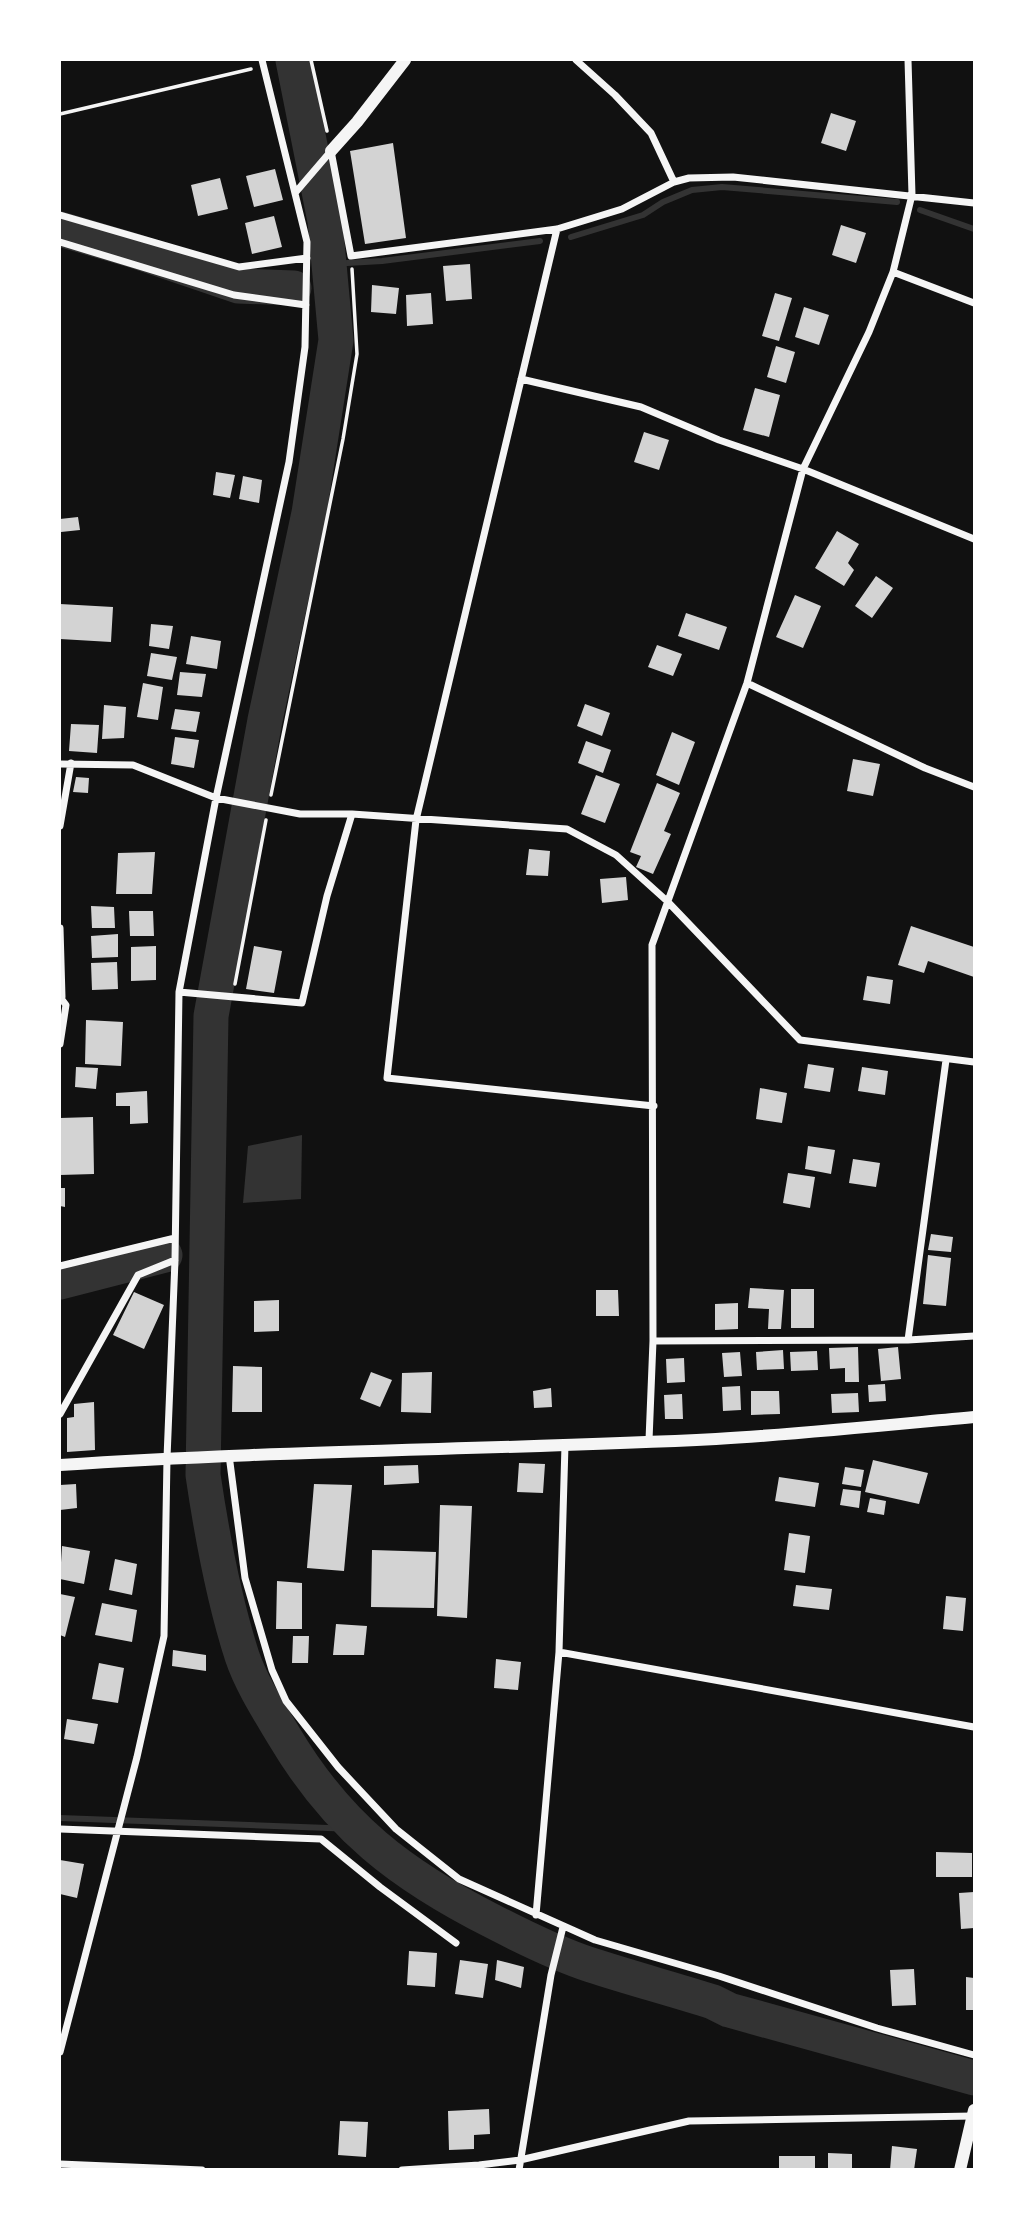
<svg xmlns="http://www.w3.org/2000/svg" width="1034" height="2229" font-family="Jost,sans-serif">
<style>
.water{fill:#333}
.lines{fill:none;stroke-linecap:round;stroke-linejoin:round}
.stream{stroke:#333;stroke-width:6}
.river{stroke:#333;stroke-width:35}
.building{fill:#d3d3d3}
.path{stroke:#f5f5f5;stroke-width:3.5}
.minor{stroke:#f5f5f5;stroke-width:7}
.tertiary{stroke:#f5f5f5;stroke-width:12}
</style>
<rect width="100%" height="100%" fill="#111"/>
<!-- water -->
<path class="water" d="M302,1135L301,1199L243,1203L248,1146Z"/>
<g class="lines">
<!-- stream -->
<path class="stream" d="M920,210L974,229
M571,237L643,215L663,202L692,190L722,187L897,202
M330,264L382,261L540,241
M60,1818L355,1829"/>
<!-- river -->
<path class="river" d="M293,60L325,221L336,340L309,513L265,720L211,1016L203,1475C212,1536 223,1597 242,1656C251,1683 269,1711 284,1736C338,1827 401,1875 494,1922C525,1938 557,1954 591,1965C631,1978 672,1989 713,2002L729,2010L974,2078
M60,229L135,251L238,286L294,288
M60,1282L165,1255"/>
</g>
<!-- building -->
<path class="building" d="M831,113L856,121L846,151L821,143Z
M393,143L406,238L365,244L350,151Z
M275,169L283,200L254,207L246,176Z
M220,178L228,209L198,216L191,185Z
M274,216L282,247L252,254L245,223Z
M841,225L866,233L856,263L832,255Z
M470,264L472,299L446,301L443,266Z
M372,285L399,288L396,314L371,312Z
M431,293L433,324L407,326L406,295Z
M775,293L792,298L779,341L762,336Z
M804,307L829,315L819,345L795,337Z
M776,346L795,352L786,383L767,377Z
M755,388L780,395L769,437L743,430Z
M644,432L669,440L659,470L634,462Z
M216,472L235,475L230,498L213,495Z
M243,476L262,480L259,503L239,499Z
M78,517L80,530L61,532L60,519Z
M837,531L859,544L848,563L854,570L844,586L815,568Z
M876,576L893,588L872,618L855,606Z
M795,595L821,606L803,648L776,637Z
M60,604L113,607L111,642L60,639Z
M686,613L727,627L719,650L678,636Z
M151,624L173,626L169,649L149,646Z
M191,636L221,641L217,669L186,664Z
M657,645L682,654L673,676L648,667Z
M151,653L177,657L172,680L147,676Z
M180,672L206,674L202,697L177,695Z
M143,683L163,687L158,720L137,717Z
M585,704L610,713L602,736L577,726Z
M104,705L126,707L124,738L102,739Z
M175,709L200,712L196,732L171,729Z
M71,724L99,725L97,753L69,751Z
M672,732L695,742L679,785L656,775Z
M175,737L199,740L194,768L171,764Z
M586,741L611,750L603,773L578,763Z
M853,759L880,764L873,796L847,791Z
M596,775L620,784L605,823L581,814Z
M76,777L89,778L88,793L73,792Z
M657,783L680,793L664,831L671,834L653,874L636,867L641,856L630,852Z
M529,849L550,851L548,876L526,875Z
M155,852L152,894H116L118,853Z
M626,877L628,900L602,903L600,879Z
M91,906L114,907L115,928H92Z
M129,911H153L154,936H130Z
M911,926L974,947V977L928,961L924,973L898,965Z
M118,934V957L92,958L91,936Z
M156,946V980L131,981V947Z
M254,946L282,951L274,993L246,989Z
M117,962L118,989L92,990L91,963Z
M867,976L893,980L890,1004L863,1000Z
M86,1020L123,1022L121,1066L85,1064Z
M808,1064L834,1068L830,1092L804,1088Z
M76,1067L98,1068L96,1089L75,1087Z
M862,1067L888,1071L885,1095L858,1091Z
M760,1088L787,1093L782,1123L756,1119Z
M147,1091L148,1123L130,1124V1106H116V1093Z
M93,1117L94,1174L60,1175V1118Z
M808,1146L835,1150L831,1174L805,1169Z
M853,1159L880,1163L876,1187L849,1183Z
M788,1173L815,1177L810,1208L783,1203Z
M60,1188H65V1207L60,1206Z
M931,1234L953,1237L951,1252L928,1250Z
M928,1255L951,1258L946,1306L923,1304Z
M750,1288L784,1290L781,1329H768L769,1309L748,1308Z
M791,1289H814V1328H791Z
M596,1290H618L619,1316H596Z
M134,1292L164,1305L144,1349L113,1335Z
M279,1300V1331L254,1332V1301Z
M738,1303V1329L715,1330V1304Z
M858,1347L859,1382H845V1368L830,1369L829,1348Z
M898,1347L901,1379L881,1381L878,1349Z
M783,1350L784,1369L757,1370L756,1352Z
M817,1351L818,1370L791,1371L790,1352Z
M740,1352L742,1376L724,1377L722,1353Z
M684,1358L685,1382L667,1383L666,1359Z
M233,1366L262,1367V1412H232Z
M371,1372L392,1380L380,1407L360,1399Z
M432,1372L431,1413L401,1412L402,1373Z
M885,1384L886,1401L869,1402L868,1385Z
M740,1386L741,1410L723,1411L722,1387Z
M551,1388L552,1407L534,1408L533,1391Z
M751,1391H779L780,1414L751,1415Z
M858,1393L859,1412L832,1413L831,1394Z
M682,1394L683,1419H665L664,1395Z
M94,1402L95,1450L67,1452V1418L74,1417V1404Z
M873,1460L928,1473L919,1504L865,1492Z
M519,1463L545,1464L543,1493L517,1492Z
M418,1465L419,1483L384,1485V1466Z
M845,1467L864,1470L861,1487L842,1484Z
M779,1477L819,1483L815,1507L775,1501Z
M76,1484L77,1508L60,1510V1485Z
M314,1484L352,1485L344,1571L307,1568Z
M843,1489L861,1491L859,1508L840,1505Z
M870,1498L886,1501L884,1515L867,1512Z
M440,1505L472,1506L467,1618L437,1616Z
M789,1533L810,1536L805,1573L784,1570Z
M62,1546L90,1551L84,1584L60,1579Z
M372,1550L436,1552L434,1608L371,1607Z
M115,1559L137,1564L132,1595L109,1590Z
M277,1581L302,1583V1629H276Z
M796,1585L832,1589L829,1610L793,1606Z
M60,1594L75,1597L65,1637L60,1635Z
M946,1596L966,1598L963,1631L943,1629Z
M102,1603L137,1610L132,1642L95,1635Z
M336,1624L367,1626L364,1655H333Z
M293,1636H309L308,1663H292Z
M173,1650L206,1655V1671L172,1666Z
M496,1659L521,1662L518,1690L494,1688Z
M99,1663L124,1668L118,1703L92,1699Z
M67,1719L98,1724L94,1744L64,1739Z
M936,1852L972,1853V1877H936Z
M60,1860L84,1864L77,1898L60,1894Z
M974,1892V1928L961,1929L959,1893Z
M409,1951L437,1953L435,1987L407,1985Z
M460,1960L488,1964L483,1998L455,1994Z
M497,1960L524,1967L521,1988L495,1980Z
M914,1969L916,2005L892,2006L890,1970Z
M966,1977L974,1978V2010H966Z
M489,2109L490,2134L474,2135V2149L449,2150L448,2111Z
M340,2121L368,2122L366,2157L338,2155Z
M892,2146L917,2149L914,2170H890Z
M828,2153L852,2154V2170H828Z
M779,2156H815V2170H779Z"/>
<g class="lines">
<!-- path -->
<path class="path" d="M311,60L327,131
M60,114L251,69
M271,795L343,439L357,354L352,269
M235,984L266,820"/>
<!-- minor -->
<path class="minor" d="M576,60L615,95L651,133L674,182
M331,151L351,256L557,229L622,209L674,182L689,178L733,177L974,203
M295,193L331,151
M60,215L239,267L307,258
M557,229L416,820L387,1078L654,1106
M60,242L234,295L306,305
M893,272L974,303
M521,379L641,407L719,440L803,469L974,539
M747,683L925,768L974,787
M60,764L133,765L216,798L300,814H352L567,829L616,855L667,901L800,1040L974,1062
M60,826L71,763
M60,928L62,997
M179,992L302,1003L327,896L352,814
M60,997L66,1005L60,1044
M60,1266L175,1238
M908,1340L946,1060
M653,1341L908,1340L974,1336
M60,1414L138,1275L175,1260
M649,1440L653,1341L652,945L747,683L803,469L869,332L893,272L912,195L908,60
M229,1455L245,1578L272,1670L286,1701L338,1767L396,1829L459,1879L595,1940L719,1976L877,2028L974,2055
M559,1652L974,1727
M60,1829L321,1839L380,1887L456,1943
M536,1915L559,1652L565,1445
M60,2052L137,1757L164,1636L167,1458L175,1260L179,992L216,798L289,462L305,347L307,242L262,60
M60,2164L202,2170
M402,2170L479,2165L520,2160L689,2121L973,2116
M519,2170L551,1975L563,1927"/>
<!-- tertiary -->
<path class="tertiary" d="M331,151L357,122L405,60
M60,1465C278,1450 497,1450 716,1439C802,1434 888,1425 974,1417
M960,2170L974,2110"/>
</g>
<!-- border -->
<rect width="1034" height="2229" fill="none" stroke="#ffffff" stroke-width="122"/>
</svg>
